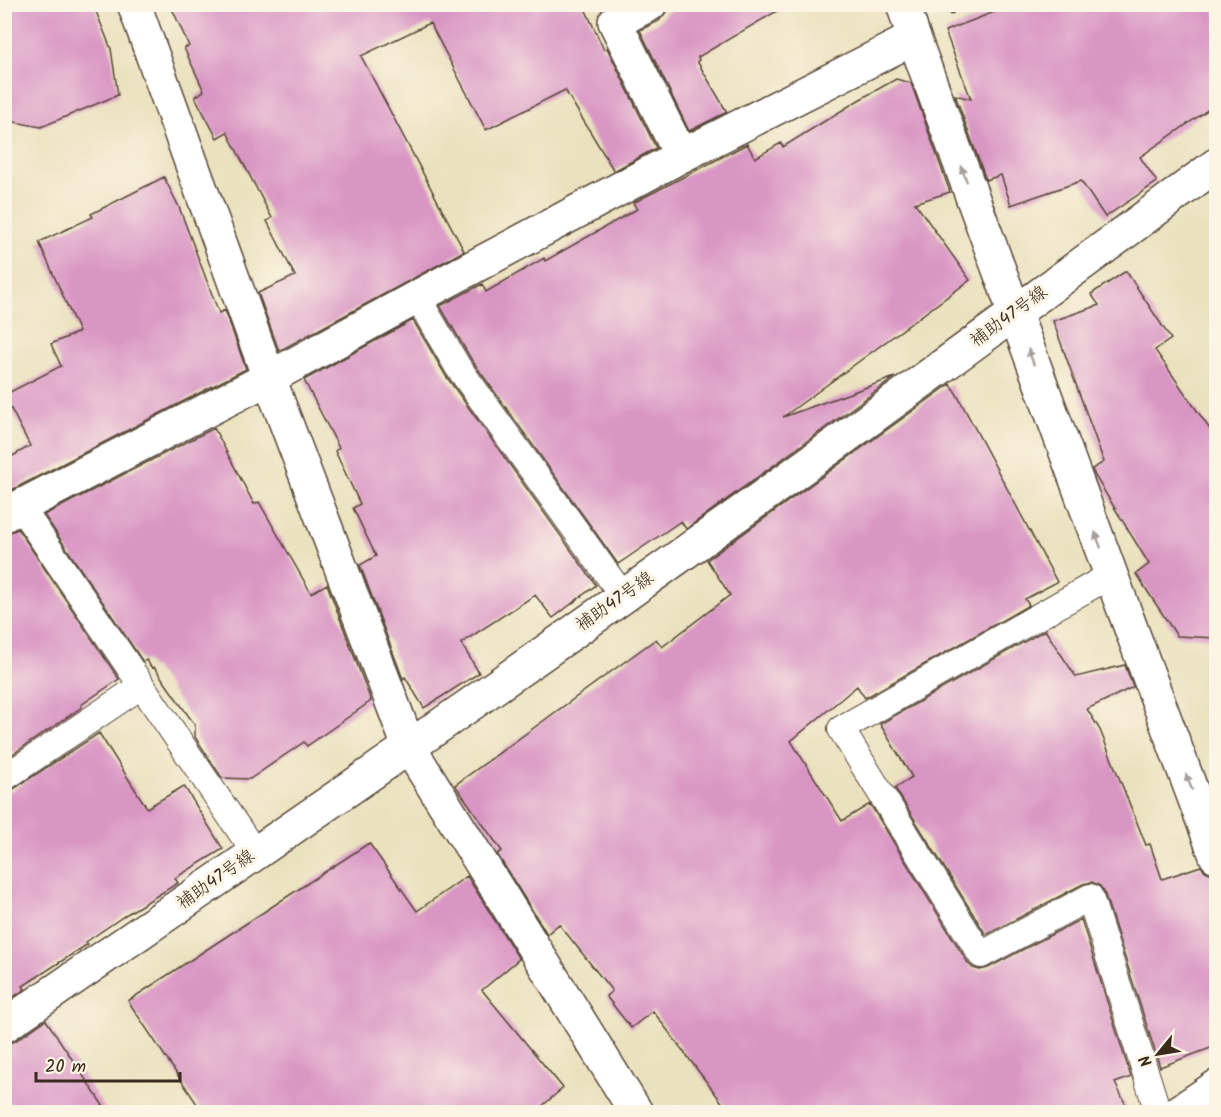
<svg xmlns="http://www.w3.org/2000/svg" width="1221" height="1117" font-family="Kalam,'Klee One',sans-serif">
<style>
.building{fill:#d995c4}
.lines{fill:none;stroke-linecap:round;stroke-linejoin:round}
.lane-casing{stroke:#554536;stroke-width:28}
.street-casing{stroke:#554536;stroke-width:36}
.path{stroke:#554536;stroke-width:4;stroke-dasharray:4.5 4.5;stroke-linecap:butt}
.lane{stroke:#fff;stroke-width:26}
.street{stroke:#fff;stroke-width:33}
.oneway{fill:#a79f9a}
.labels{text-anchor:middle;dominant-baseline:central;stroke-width:6;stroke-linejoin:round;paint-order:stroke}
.street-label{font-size:18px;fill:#3b2a1e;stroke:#fcf5e5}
</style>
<rect width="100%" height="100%" fill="#fcf5e5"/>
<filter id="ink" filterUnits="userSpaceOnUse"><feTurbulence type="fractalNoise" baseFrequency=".0167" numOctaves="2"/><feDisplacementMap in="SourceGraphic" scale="12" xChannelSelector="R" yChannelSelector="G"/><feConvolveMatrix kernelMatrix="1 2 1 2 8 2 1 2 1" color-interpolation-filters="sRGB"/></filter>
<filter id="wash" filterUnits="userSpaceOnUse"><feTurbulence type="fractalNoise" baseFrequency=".008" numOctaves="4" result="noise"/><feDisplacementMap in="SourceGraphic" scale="24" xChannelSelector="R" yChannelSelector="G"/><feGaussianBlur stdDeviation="1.35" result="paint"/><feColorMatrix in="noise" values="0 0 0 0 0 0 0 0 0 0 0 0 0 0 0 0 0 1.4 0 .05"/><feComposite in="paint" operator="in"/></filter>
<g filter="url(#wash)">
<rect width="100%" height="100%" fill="#eae1be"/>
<g id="blocks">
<!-- building -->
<path class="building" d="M4,4H93L111,49L118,95L41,127L4,120Z
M170,4H583L604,50L607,48L656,148L614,171L565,90L486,130L430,23L361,56L464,251L279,351L258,293L295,276L267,221L272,218L227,132L217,138L195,97L204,91L184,48L189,46Z
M680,4H789L698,57L699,60L697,61L727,112L689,131L640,30L659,21L666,12Z
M1015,4H1216V104L1140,157L1157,182L1105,217L1081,181L1011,205L1001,175L986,180L955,95L971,99L945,31Z
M896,79L911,83L950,192L915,203L970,280L783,417L895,377L686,529L681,521L618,564L471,359L440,306L482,284L486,292L544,258L545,261L637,209L633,203L747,144L755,158L781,143L783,147L857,101Z
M164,177L179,207L219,313L225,310L246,369L4,494V461L30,446L4,395L61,366L51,344L79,332L39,242L93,217L91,214Z
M1126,271L1171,339L1155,350L1216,438V638L1177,636L1136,574L1149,564L1095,476L1092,469L1104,462L1053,321L1099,305L1091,294Z
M413,320L446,376L596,585L553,618L535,595L461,643L479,673L424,708L405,677L403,679L360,565L376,556L353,508L360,504L335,451L339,448L304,380Z
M950,384L956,393L1057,582L1025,599L1029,605L865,698L857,686L791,741L842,821L870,804L968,963L973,968L980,970L988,968L1081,919L1131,1077L1115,1083L1130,1113H730L653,1011L631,1028L606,996L612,991L559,924L547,934L497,854L502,851L455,785L656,639L662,647L730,595L707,560Z
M214,428L254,504L259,502L311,593L327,584L371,701L307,746L304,742L250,779L222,778L195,737V725L154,667L152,668L146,660L143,662L44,515Z
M18,529L119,679L81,705L82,707L4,760V534Z
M1045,630L1076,677L1125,665L1133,687L1087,709L1100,730L1146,845L1150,844L1162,879L1201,866L1205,871L1212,874H1216V1046L1160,1067L1104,892L1100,886L1092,882L1083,884L986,935L895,788L912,777L880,724Z
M99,733L147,808L184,786L223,849L175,878L178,883L127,914L86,942L88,944L23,986L25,989L4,1003V793L12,790Z
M369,843L417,911L467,876L519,959L482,990L563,1088L534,1113H203L128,1001Z
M46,1020L108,1113H4V1045L15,1041Z"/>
</g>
</g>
<g filter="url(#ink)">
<use href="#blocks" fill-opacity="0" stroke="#554536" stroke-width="1.5"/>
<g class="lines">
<defs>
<path id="lane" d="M417,297L458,367L623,596
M20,506L255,853
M1111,575L841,729L981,955L1090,897L1158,1112
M4,778L141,686"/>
<path id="street" d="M134,4L269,378L409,747L636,1112
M650,4L615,22L681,156
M903,4L914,38L1111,575L1216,856
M4,515L269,378L417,297L681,156L914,38
M4,1026C212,883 420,742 624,596C823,454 1020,310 1216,165
M1179,1112L1216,1087"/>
</defs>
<!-- lane casing -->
<use href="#lane" class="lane-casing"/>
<!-- street casing -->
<use href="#street" class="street-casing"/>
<!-- path -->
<path class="path" d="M949,14L968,4"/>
<!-- lane -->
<use href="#lane" class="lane"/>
<!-- street -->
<use href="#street" class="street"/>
</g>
<!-- one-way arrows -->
<defs><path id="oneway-solid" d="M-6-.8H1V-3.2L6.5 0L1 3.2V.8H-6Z" transform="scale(1.5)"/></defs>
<g class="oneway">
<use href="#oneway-solid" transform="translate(964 174) rotate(-110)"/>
<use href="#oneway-solid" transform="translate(1031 357) rotate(-110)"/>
<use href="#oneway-solid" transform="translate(1098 540) rotate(-110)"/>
<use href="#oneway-solid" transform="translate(1189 782) rotate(-111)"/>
</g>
</g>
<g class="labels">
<!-- street labels -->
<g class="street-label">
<text transform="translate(1009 317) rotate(-36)">補助47号線</text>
<text transform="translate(615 602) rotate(-35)">補助47号線</text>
<text transform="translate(216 880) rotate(-35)">補助47号線</text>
</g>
</g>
<!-- margin -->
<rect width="1221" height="1117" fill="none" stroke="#fcf5e5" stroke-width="24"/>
<!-- north arrow -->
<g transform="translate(1158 1054) rotate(240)" stroke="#fcf5e5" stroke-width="4.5" paint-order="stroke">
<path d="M0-4.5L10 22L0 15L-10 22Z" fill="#3b2a1e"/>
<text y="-9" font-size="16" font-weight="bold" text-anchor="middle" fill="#3b2a1e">N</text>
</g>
<!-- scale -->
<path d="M36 1072v9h144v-9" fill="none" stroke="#3b2a1e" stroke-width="3"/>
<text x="45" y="1072" font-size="18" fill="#3b2a1e" stroke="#fcf5e5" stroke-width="4.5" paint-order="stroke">20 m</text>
</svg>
